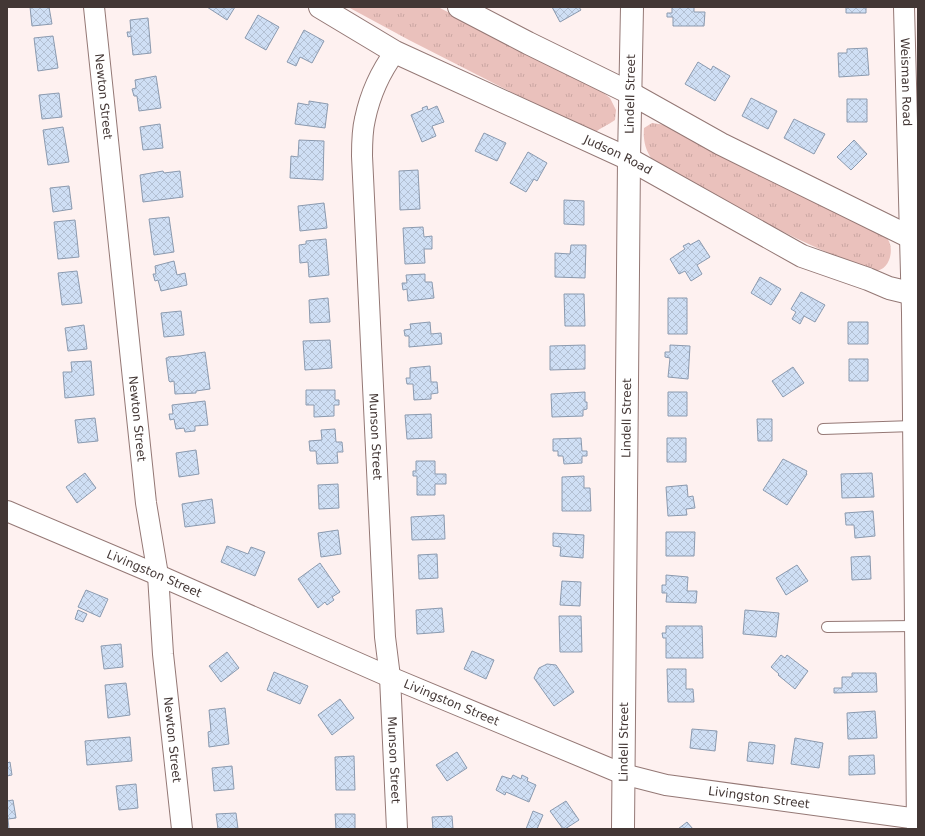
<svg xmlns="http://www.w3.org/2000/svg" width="925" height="836" font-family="'DejaVu Sans',sans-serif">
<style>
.grass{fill:url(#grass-tufts)}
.building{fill:url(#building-cross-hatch);stroke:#8b9aaf}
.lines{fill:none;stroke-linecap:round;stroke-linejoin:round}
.service-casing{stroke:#947875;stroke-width:12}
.minor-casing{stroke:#947875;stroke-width:22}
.tertiary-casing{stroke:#947875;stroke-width:24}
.service{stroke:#fff;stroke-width:10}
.minor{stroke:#fff;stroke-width:20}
.tertiary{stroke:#fff;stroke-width:22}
.labels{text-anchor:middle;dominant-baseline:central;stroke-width:3;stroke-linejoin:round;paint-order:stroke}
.street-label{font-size:12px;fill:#433735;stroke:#fff}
</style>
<defs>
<pattern id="grass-tufts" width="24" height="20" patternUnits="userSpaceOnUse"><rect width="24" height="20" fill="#eac1bc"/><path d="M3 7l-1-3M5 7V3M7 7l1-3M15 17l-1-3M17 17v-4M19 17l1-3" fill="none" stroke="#caa6a2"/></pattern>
<pattern id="building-cross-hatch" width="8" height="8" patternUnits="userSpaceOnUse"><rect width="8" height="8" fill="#cfdff5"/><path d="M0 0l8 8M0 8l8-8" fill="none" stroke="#b3c0d3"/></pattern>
</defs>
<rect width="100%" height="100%" fill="#fef1f0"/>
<!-- grass -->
<path class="grass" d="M348,7H438L596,87L610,98L616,110L615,120C608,125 600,128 593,134L409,40Z
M652,123L665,125L884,233C886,237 889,240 890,244C893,255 888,271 874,271C870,271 861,266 857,265C806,245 758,219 709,194C692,185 665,174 652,159C645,150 643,139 644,128Z"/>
<!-- building -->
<path class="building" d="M30,7H49L52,24L32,26Z
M207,7H235L227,20Z
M552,7H579L581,10L560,22Z
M672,7H694V12H705L704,26H673V17H667V13H672Z
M846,7H866V13H846Z
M258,15L279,27L266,50L245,38Z
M148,18L151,53L133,55L131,36L128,37L127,32H131L130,20Z
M304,30L324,41L312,63L300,57L296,66L287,62Z
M53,36L58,68L38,71L34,38Z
M867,48L869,75L839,77L838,53H847V49Z
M698,62L711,70L713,66L730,76L715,101L685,84Z
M156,76L161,108L139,111L137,96H134L132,89L136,88L135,80Z
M59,93L62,117L42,119L39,95Z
M751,98L777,111L768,129L742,116Z
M847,99H867V122H847Z
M309,101L328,104L325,128L295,124L298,103L309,105Z
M427,106L428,110L437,106L444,122L432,126L436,136L422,142L411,115L423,110L422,108Z
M794,119L825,134L814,154L784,138Z
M160,124L163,148L143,150L140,127Z
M63,127L69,162L48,165L43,130Z
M484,133L506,143L497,161L475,151Z
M299,140L324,141L323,180L290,178L291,156L298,157Z
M854,140L867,154L851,170L837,157Z
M528,152L547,163L537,181L534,179L526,192L510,183Z
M418,170L420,209L400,210L399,171Z
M163,171L164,173L180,171L183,197L143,202L140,175Z
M69,186L72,209L53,212L50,188Z
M564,200L584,201V225L564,224Z
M324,203L327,228L300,231L298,206Z
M169,217L174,252L154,255L149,219Z
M75,220L79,257L58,259L54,222Z
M423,227L424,237L432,236V249H424L425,263L405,264L403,228Z
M326,239L329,275L309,277L308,262L300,263L299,245L306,244V241Z
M699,240L710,257L697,265L702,274L691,281L685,271L679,274L670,259L685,249L683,246L689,243L690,245Z
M571,245H586L585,278L555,277V253L570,254Z
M174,261L177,275L185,273L187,285L161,291L158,280L155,281L153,274H156L155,266Z
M77,271L82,303L62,305L58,273Z
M425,274V282H432L434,298L408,301L407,289L403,290L402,283H407L406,275Z
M760,277L781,289L771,305L751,293Z
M801,292L825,305L815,322L804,316L800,324L792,319L796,312L791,309Z
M564,294H584L585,326H565Z
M328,298L330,322L310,323L309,300Z
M668,298H687V334H668Z
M181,311L184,335L164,337L161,313Z
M430,322L431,334L441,333L442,344L409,347V336H405L404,330L411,329L410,324Z
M848,322H868V344H848Z
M84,325L87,349L68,351L65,328Z
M330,340L332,368L305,370L303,341Z
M585,345V369L550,370V346Z
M670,345L690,346L688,379L668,377L670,358L665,357V352H670Z
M205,352L210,389L196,391V393L175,394L174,381L170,382L169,381L166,358H168V357L180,356Z
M849,359H868V381H849Z
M91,361L94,395L65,398L63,372H72L71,362Z
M430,366L431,382H437L438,393L431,394V399L414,400L413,384H407L406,378H410V368Z
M793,367L804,383L783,397L772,381Z
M306,390H335V400H339V405H334V416L314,417V405H306Z
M585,392V402H587V409L583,410V416L552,417L551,394Z
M668,392H687V416H668Z
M205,401L208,425L195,426V431L185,432L184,428L176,429L174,419L170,420L169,414H173L172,405Z
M431,414L432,438L407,439L405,415Z
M95,418L98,441L78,443L75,420Z
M757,419H772V441H758Z
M335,429L336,442H342L343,452H337L338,463L317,464L316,451H310L309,441L322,440L321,430Z
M581,438L582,451H587V456H582V463L564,464L563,456H558V451H553V439Z
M667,438H686V462H667Z
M196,450L199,474L179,477L176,453Z
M783,459L807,471L806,473L807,474L787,505L763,490Z
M416,461H435V474H446V484H435V495H417V476H413V471H416Z
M85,473L96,488L77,503L66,487Z
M872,473L874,497L842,498L841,474Z
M584,476V488H590L591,511H562V477Z
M338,484L339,508L319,509L318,485Z
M687,485L688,497L693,496L695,508L686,509L687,515L668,516L666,487Z
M212,499L215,523L185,527L182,504Z
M873,511L875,536L855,538L854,525H846L845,513Z
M444,515L445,539L412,540L411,517Z
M338,530L341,554L321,557L318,533Z
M666,532H695L694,556H666Z
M553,533L584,535L583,558L560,556L561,547L553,546Z
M227,546L248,554L251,547L265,552L255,576L221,562Z
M437,554L438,578L419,579L418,555Z
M870,556L871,579L852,580L851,557Z
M320,563L340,592L332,597L334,600L327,605L325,602L318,608L298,579Z
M797,565L808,581L786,595L776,578Z
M666,575L688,577L687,591H697L696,603L666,602L667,593H662V585H666Z
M562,581L581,582L580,606L560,605Z
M86,590L108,599L100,617L78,607Z
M442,608L444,632L417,634L416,610Z
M78,610L87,614L83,622L75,619Z
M745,610L779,613L776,637L743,634Z
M559,616H581L582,652H560Z
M666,626H702L703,658H666V638H663L662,633H666Z
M121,644L123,667L104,669L101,646Z
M472,651L494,660L486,679L464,669Z
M227,652L239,668L221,682L209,666Z
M781,655L785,658L787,655L808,671L795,689L778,675L779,674L771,667Z
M547,664L556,665L574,692L554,706L534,678L539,668Z
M667,669H686V689H693L694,702H668Z
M274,672L308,686L300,704L267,690Z
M852,673H876L877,692L834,693V688H842V677H852Z
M126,683L130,715L108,718L105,685Z
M340,699L354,718L332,735L318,715Z
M225,708L229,744L209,747L208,732L211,731L209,710Z
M875,711L877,738L848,739L847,713Z
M692,729L717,731L715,751L690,748Z
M130,737L132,761L87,765L85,741Z
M795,738L823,743L819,768L791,764Z
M749,742L775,745L773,764L747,761Z
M457,752L467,768L447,781L436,765Z
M874,755L875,774L849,775V756Z
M354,756L355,790H336L335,757Z
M10,762L12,775L7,776V763Z
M232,766L234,789L214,791L212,768Z
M513,775L521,779L522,775L528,778L527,781L536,785L529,802L506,792L505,795L496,790L502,776L511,779Z
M136,784L138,808L119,810L116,786Z
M13,800L16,818L8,819L9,829H7V801Z
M566,801L579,820L565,829H563L550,811Z
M533,811L543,815L537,829H526Z
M236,813L238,829H218L216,814Z
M335,814H355V829H336Z
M452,816L453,829H433L432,817Z
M687,822L693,829H678Z"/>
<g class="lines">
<defs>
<path id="service" d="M823,429L913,426
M827,627L915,626"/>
<g id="minor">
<path id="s1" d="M94,7L146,503L158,575L163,654L182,829"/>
<path id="s2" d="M904,7L912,313L917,829"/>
<path id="s3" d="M395,52C381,71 370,95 365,119C362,131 362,143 362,156L385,637L390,677L397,829"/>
<path id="s4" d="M7,511L158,575L390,677L623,774L666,785L918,819"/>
</g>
<g id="tertiary">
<path id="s5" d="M320,7L395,52L629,159L802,256L868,279L889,288L918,295"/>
<path d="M459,7L528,43L630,93L721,144L910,237H918"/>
<path id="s6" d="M623,829L629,159L632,7"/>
</g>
</defs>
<!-- service casing -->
<use href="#service" class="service-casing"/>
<!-- minor casing -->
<use href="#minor" class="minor-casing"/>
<!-- tertiary casing -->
<use href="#tertiary" class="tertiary-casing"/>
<!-- service -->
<use href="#service" class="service"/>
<!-- minor -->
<use href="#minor" class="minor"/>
<!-- tertiary -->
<use href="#tertiary" class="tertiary"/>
</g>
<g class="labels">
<!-- street labels -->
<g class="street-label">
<text stroke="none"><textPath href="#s2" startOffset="75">Weisman Road</textPath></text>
<text stroke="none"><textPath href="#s6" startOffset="735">Lindell Street</textPath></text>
<text stroke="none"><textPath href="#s1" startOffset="90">Newton Street</textPath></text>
<text stroke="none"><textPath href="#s5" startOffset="333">Judson Road</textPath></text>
<text stroke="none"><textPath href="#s1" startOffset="414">Newton Street</textPath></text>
<text stroke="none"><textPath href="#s6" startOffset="411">Lindell Street</textPath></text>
<text stroke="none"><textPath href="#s3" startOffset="392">Munson Street</textPath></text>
<text stroke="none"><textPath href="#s4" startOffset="160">Livingston Street</textPath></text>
<text stroke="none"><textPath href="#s4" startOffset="484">Livingston Street</textPath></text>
<text stroke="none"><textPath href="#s1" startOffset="737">Newton Street</textPath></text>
<text stroke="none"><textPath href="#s6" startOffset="87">Lindell Street</textPath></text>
<text stroke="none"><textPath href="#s3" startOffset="716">Munson Street</textPath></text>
<text stroke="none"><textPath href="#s4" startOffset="808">Livingston Street</textPath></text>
</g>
</g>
<!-- border -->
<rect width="925" height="836" fill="none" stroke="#433735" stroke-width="16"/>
</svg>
